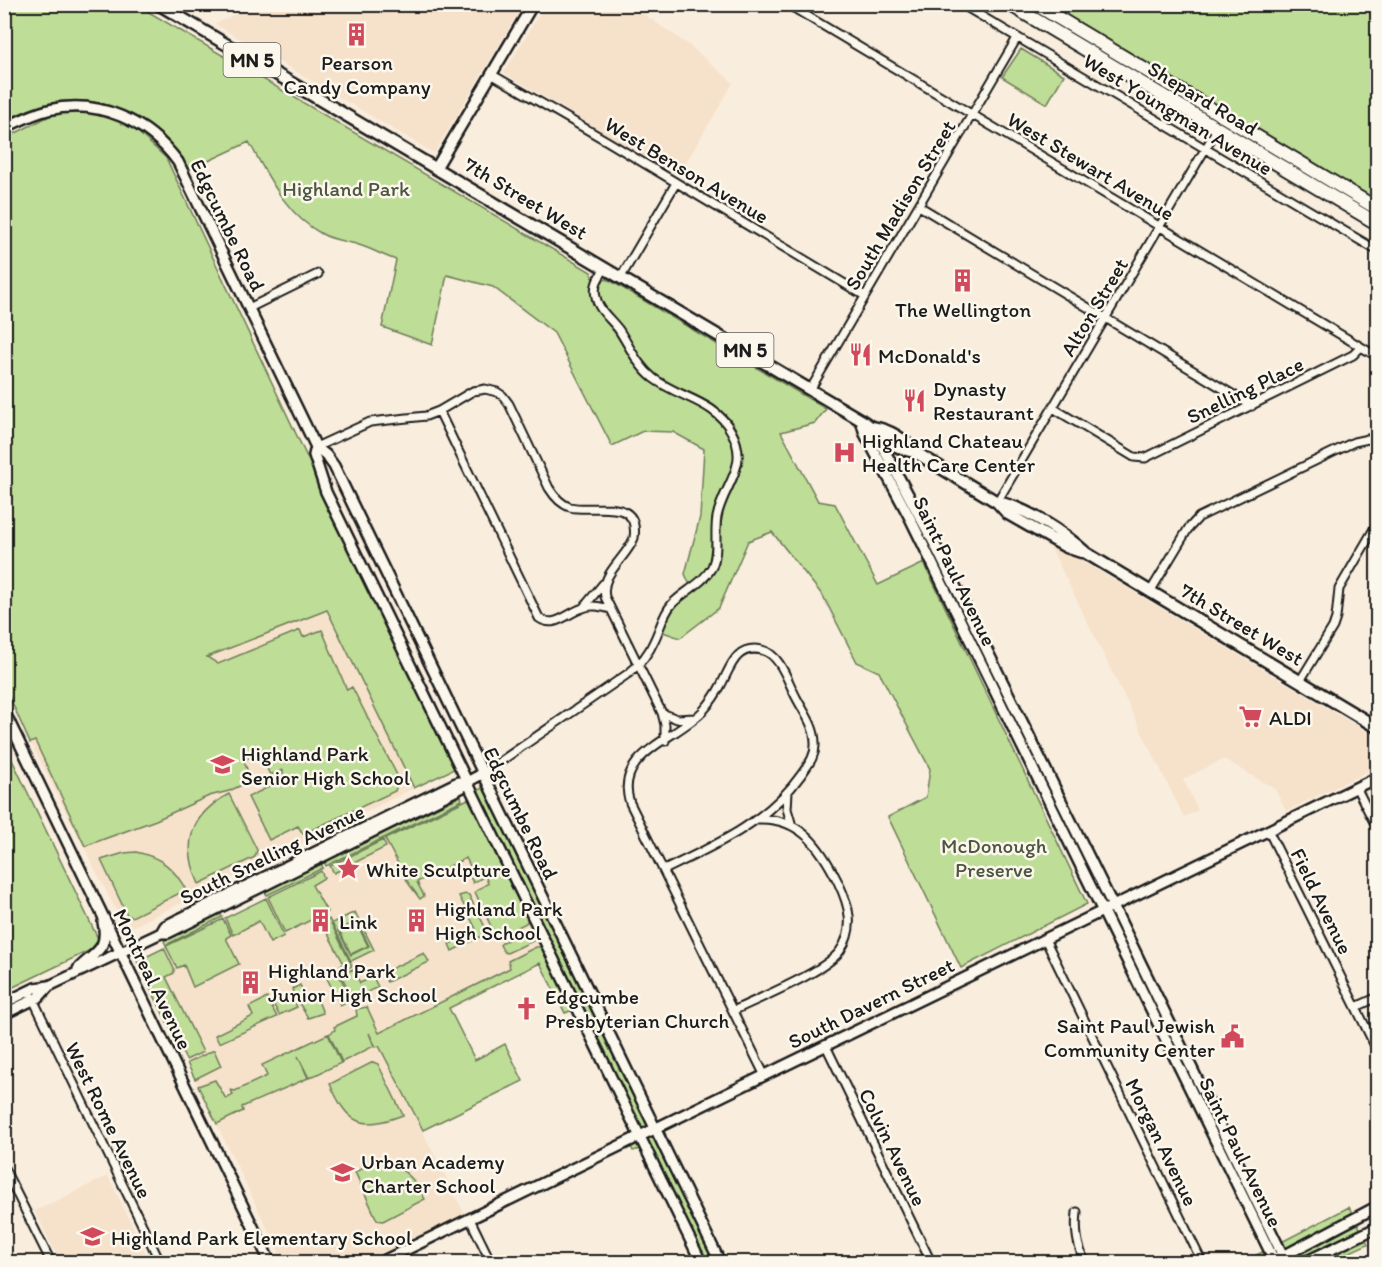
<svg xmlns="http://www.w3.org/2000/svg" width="1382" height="1267" font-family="Itim,sans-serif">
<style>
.built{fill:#f6e1ca}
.green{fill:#bedd96;stroke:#6d7c59;stroke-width:1.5;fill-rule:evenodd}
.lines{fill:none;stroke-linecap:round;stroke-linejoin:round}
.street-casing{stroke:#1c1c1c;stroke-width:11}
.secondary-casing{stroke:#1c1c1c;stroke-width:14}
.primary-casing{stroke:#1c1c1c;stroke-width:15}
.highway-casing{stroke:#1c1c1c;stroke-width:16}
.street{stroke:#fbf7ec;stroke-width:7}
.secondary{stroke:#fbf7ec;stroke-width:9}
.primary{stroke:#fbf7ec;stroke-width:10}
.highway{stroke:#fbf7ec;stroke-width:12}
.labels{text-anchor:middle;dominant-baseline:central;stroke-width:5;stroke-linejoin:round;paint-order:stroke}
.shield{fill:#fbf7ec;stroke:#5f5e5a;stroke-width:1.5}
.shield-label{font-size:20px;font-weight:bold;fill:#1c1c1c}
.poi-label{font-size:21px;fill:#1c1c1c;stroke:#fbf7ec;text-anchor:start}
.street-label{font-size:21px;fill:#1c1c1c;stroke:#fbf7ec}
.park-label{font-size:21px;fill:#4d5641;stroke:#fbf7ec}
</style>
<rect width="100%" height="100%" fill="#f9eddd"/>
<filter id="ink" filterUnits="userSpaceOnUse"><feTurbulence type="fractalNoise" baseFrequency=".0167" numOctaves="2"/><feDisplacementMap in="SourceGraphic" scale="12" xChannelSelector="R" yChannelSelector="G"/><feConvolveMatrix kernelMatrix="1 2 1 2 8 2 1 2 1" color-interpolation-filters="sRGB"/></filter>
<g filter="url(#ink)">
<!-- built -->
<path class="built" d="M255,5V4L523,5L434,153L215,24Z
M630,5L690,46L733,83L678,176L504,73L545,5Z
M1047,540L1367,732L1377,715V767L1286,811L1275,789L1224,759L1183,779L1198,810L1184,817Z
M327,610L414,788L126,930L31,743L208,656Z
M468,799L471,801L548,959L379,1046L466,1217L373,1262H284L137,961Z
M108,1176L150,1262H60L35,1211Z"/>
<!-- green -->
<path class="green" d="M5,5H137L591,272C596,281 590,293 593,303C595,309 600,314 604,318C617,333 625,352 637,367C664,400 740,406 735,460C733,480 719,496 715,515C708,548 721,561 690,585L685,574L700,517L704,449L673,432L643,431L612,446L554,333L493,287L447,275L432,345L382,327L396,260C384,256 374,250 362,246C349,241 334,241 322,234C286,215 268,176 249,142L189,170C160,118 102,90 43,105C30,108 17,115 5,121Z
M1044,5H1377V206L1227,112Z
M1021,49L1064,75L1047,104L1002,77Z
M55,113H94L126,121L166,158L454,769L414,788L327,610L207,657L218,664L300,630L303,637L322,630L347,690L352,687L399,779L395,791L303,834L298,826L269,840L248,797L283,780V770L270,775L259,751L244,761L248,772L242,785L229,791L209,796L156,820L85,846L35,741L30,743L5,687L4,139Z
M606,279L611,281L826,409L815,423L781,432L818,501L835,504L878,585L924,563L1087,904L961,968L888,817L926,797L930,769L879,672L857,662L823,596L772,532L748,541L719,608L680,638L663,632C667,621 671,609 681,601C691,592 704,586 712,575C724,556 717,533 723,513C727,495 740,481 742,462C744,450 741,438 735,427C717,396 679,393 653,372C640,361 634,346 625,332C617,320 584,291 606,279Z
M4,743L101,945L5,991L4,990Z
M489,782L656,1121L660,1122L666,1135L663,1137L724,1262H697L641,1149L633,1151L627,1139L631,1135V1129L573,1010L565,1013L540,963L449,1008L475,1060L505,1044L523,1081L423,1130L379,1046L376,1047L369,1033L374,1046L342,1062L329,1034L335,1030L334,1027L357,1016L356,1009L367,1007L379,1033L510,968L508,961L536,947H542L536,936L533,941L507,953L504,952L500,945L503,942L528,930H534L528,920L526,923L500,936L495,935L475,892L488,883L485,876L473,883L467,870L471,868L466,858L417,882L424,896L420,899L409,884L385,839L468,799Z
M229,794L257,850L255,857L199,884C181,844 190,815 229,794Z
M461,796L462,800L326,866L323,859L332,858Z
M383,840L386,847L334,873L330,866Z
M136,852C161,857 174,868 186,890L132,917L127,915L101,860L124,853Z
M320,861L323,868L267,895L263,889L273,887L313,867Z
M321,871L324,878L312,885L327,912L285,933L268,897Z
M466,894L469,895L488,933L452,951L449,944L458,940V937L476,929L459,896Z
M266,898L284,936L270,943L259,921L233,935L225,918Z
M355,912L374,950L351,961L332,923ZM357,921L369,946L351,955L338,930Z
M220,913L222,917L166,945L164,941Z
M223,919L231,935L226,938L239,964L193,987L184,965L177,968L166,946Z
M329,919L352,966L346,969L339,967L344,964L322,923Z
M356,922L368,946L351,954L339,930Z
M164,948L174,969V973L166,977L203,1052L186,1060L137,961Z
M424,953L429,962L387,982L382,973Z
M336,968L351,1000L340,1005L325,974Z
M338,969L347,972L353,969L360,983L373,977L378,987L353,999Z
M300,985L307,1000L316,996L323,1013L308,1018L293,993L292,989Z
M291,994L297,1007L279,1015L273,1003Z
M267,998L277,1017L219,1043L215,1035L253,1016L249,1007Z
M328,1034L341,1063L309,1078L298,1056L308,1078L242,1107L243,1111L217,1124L198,1086L215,1080L226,1099L233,1095L231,1090L235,1091L267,1076L262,1065Z
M214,1050L221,1066L195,1079L187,1063Z
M373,1062L378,1064L403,1115C360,1131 348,1124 330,1084Z
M389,1162C409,1173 415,1180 425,1199L383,1221L377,1220L355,1172L373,1163Z
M1349,1207L1368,1244L1328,1262H1243Z"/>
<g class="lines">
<defs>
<path id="street" d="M787,4L1378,357
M961,4L1378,251
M491,74L607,141L865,296
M919,206L1252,406
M621,277L676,183
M249,308L318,274
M810,390L1017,38
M1053,408L1134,457L1145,458L1353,355L1361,347
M439,411L539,618C555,629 567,613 583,608C592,604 602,607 611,609
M316,447L370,422L426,416L439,411L473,391L480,390L485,389L497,392L503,396L509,404L549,488C554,496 560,504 570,507C594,513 640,495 634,538C626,559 600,573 605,597L662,713L665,725V741
M997,502L1217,129
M1150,592L1188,529L1199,517L1354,442L1368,439L1378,441
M583,608L603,584
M1300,681L1333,627L1336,618L1339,589L1378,522
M662,713L677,719L694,718
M482,774L629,673C639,665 649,653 654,641C660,629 663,614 672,604C684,591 703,584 712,567C719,551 714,534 717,517C723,485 751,466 731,431C715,401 679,398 653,378C637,365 630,347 619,330C611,319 598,310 596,297C593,285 599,277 605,268
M1356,787L1378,830
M788,792L787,809L792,826
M1268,830L1378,1052
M664,870C714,846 768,822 801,775C808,765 816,756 815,743C815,726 803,711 796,697C788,682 780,654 762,650C735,644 730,669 721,685C716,695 710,703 703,711C676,739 613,755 630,803L765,1076
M1045,939L1202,1262
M32,997L160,1262
M1356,1007L1378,997
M733,1011C759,998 825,972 840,951C856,928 849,905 838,882C820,846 800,817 757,819
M826,1046L931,1262
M4,1168L51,1262
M1077,1212C1075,1231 1077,1245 1085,1262
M470,1219L491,1262"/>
<path id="secondary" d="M4,128C19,121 32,114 48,110C99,98 148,121 178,162L316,447L326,455L334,466L720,1262
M436,168L533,4
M861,420L865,434L910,518L1275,1262
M870,431L881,444L934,543L1113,906L1286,1262
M316,447L314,455L326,492L701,1262
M4,711L270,1262
M161,933L165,926L458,782H467L482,774
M78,969C94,952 109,951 103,922
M4,1003L35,988L49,986L161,933H168L461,788L467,782
M4,1014L39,997L49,986
M381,1262L1378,777
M1265,1262L1291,1252L1378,1206
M1305,1262L1378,1227"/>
<path id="primary" d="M158,4L861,420C882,433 887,447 915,452
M872,427C890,430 904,439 915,452L997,502L1008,514L1066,547L1081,552
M997,502C1027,508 1064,533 1086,553L1378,728"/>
<path id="highway" d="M1009,4L1378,224
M1035,4L1378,209"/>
</defs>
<!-- street casing -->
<use href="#street" class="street-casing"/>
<!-- secondary casing -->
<use href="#secondary" class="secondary-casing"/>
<!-- primary casing -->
<use href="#primary" class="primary-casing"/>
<!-- highway casing -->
<use href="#highway" class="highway-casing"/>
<!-- street -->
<use href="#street" class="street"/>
<!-- secondary -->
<use href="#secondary" class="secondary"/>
<!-- primary -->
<use href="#primary" class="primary"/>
<!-- highway -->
<use href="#highway" class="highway"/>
</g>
</g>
<!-- icons -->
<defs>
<symbol id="building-bare" viewBox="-9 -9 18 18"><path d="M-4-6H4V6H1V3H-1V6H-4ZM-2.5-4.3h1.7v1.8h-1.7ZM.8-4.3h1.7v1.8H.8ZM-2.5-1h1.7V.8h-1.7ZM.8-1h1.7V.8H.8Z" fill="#d1495b" stroke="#fbf7ec" stroke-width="2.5" paint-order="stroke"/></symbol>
<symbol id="restaurant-bare" viewBox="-9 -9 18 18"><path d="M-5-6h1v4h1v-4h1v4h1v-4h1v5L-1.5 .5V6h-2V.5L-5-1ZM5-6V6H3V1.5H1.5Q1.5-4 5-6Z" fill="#d1495b" stroke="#fbf7ec" stroke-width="2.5" paint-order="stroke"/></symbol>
<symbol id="hospital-bare" viewBox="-9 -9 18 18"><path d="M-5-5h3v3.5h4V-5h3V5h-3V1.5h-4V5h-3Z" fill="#d1495b" stroke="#fbf7ec" stroke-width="2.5" paint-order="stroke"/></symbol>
<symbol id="supermarket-bare" viewBox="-9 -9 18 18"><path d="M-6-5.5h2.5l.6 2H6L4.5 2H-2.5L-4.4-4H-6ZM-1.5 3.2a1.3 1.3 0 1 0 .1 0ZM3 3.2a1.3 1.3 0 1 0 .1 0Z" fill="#d1495b" stroke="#fbf7ec" stroke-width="2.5" paint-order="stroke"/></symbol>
<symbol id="school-bare" viewBox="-9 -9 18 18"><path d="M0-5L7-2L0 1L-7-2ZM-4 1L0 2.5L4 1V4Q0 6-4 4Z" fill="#d1495b" stroke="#fbf7ec" stroke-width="2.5" paint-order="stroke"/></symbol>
<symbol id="sight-bare" viewBox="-9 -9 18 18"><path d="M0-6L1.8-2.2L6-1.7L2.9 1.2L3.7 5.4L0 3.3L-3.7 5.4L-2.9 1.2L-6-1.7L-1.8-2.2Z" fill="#d1495b" stroke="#fbf7ec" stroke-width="2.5" paint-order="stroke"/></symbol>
<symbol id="church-bare" viewBox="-9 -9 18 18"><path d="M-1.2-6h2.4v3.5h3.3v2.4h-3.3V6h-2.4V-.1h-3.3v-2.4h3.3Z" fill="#d1495b" stroke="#fbf7ec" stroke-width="2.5" paint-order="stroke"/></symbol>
<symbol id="civic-bare" viewBox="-9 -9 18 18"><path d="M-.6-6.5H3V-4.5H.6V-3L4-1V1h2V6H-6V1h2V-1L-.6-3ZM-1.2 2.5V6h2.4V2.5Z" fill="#d1495b" stroke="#fbf7ec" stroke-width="2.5" paint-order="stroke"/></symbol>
</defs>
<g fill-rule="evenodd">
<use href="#building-bare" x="340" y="18" width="33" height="33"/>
<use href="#building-bare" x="946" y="264" width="33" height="33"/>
<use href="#restaurant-bare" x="844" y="338" width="33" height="33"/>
<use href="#restaurant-bare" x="898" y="384" width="33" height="33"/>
<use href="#hospital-bare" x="828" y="436" width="33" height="33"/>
<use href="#supermarket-bare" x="1234" y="700" width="33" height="33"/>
<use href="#school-bare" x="206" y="748" width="33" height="33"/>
<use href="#sight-bare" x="332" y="852" width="33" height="33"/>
<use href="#building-bare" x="400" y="904" width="33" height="33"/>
<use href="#building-bare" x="304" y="904" width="33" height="33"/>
<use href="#building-bare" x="234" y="966" width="33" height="33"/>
<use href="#church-bare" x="510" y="992" width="33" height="33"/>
<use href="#civic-bare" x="1216" y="1020" width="33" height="33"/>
<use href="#school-bare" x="326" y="1156" width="33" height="33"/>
<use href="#school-bare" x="76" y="1220" width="33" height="33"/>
</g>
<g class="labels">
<!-- shield labels -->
<g class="shield">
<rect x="223.5" y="43" width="57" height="34" rx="4.5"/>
<rect x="716.5" y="333" width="57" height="34" rx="4.5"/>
</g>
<g class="shield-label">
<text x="252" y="60">MN 5</text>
<text x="745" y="350">MN 5</text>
</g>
<!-- poi labels -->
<g class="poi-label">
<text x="357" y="62" text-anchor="middle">Pearson<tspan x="357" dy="24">Candy Company</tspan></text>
<text x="963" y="309" text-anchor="middle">The Wellington</text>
<text x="878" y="355">McDonald's</text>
<text x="933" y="388">Dynasty<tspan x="933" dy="24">Restaurant</tspan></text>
<text x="862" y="440">Highland Chateau<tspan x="862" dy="24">Health Care Center</tspan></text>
<text x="1269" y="717">ALDI</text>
<text x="241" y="753">Highland Park<tspan x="241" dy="24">Senior High School</tspan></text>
<text x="366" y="869">White Sculpture</text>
<text x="435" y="908">Highland Park<tspan x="435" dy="24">High School</tspan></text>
<text x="339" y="921">Link</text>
<text x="268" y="970">Highland Park<tspan x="268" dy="24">Junior High School</tspan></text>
<text x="545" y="996">Edgcumbe<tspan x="545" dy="24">Presbyterian Church</tspan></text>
<text x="1215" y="1025" text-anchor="end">Saint Paul Jewish<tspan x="1215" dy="24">Community Center</tspan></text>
<text x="361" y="1161">Urban Academy<tspan x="361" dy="24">Charter School</tspan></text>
<text x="111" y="1237">Highland Park Elementary School</text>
</g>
<!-- street labels -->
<g class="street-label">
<text transform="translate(1203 98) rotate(31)">Shepard Road</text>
<text transform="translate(1178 114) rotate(31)">West Youngman Avenue</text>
<text transform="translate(1091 166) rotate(31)">West Stewart Avenue</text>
<text transform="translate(687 170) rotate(31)">West Benson Avenue</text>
<text transform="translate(526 198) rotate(31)">7th Street West</text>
<text transform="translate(900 205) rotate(-59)">South Madison Street</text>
<text transform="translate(228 225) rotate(64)">Edgcumbe Road</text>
<text transform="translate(1094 307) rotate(-59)">Alton Street</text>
<text transform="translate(1245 390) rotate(-26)">Snelling Place</text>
<text transform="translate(955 571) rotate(64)">Saint Paul Avenue</text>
<text transform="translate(1242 624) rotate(31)">7th Street West</text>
<text transform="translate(521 813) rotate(64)">Edgcumbe Road</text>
<text transform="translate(272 854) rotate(-26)">South Snelling Avenue</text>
<text transform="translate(1322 901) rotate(64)">Field Avenue</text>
<text transform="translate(153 979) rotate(64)">Montreal Avenue</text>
<text transform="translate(871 1003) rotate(-26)">South Davern Street</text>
<text transform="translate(109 1120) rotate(64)">West Rome Avenue</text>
<text transform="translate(1162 1142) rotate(64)">Morgan Avenue</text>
<text transform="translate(893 1147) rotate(64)">Colvin Avenue</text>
<text transform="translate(1241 1152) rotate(64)">Saint Paul Avenue</text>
</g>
<!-- park labels -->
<g class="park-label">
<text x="346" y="188">Highland Park</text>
<text x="994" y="845">McDonough<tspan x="994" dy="24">Preserve</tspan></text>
</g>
</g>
<!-- margin -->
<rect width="1382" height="1267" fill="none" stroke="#fbf7ec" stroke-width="24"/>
<rect x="12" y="12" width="1358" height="1243" fill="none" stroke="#1c1c1c" stroke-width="2" filter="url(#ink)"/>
</svg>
